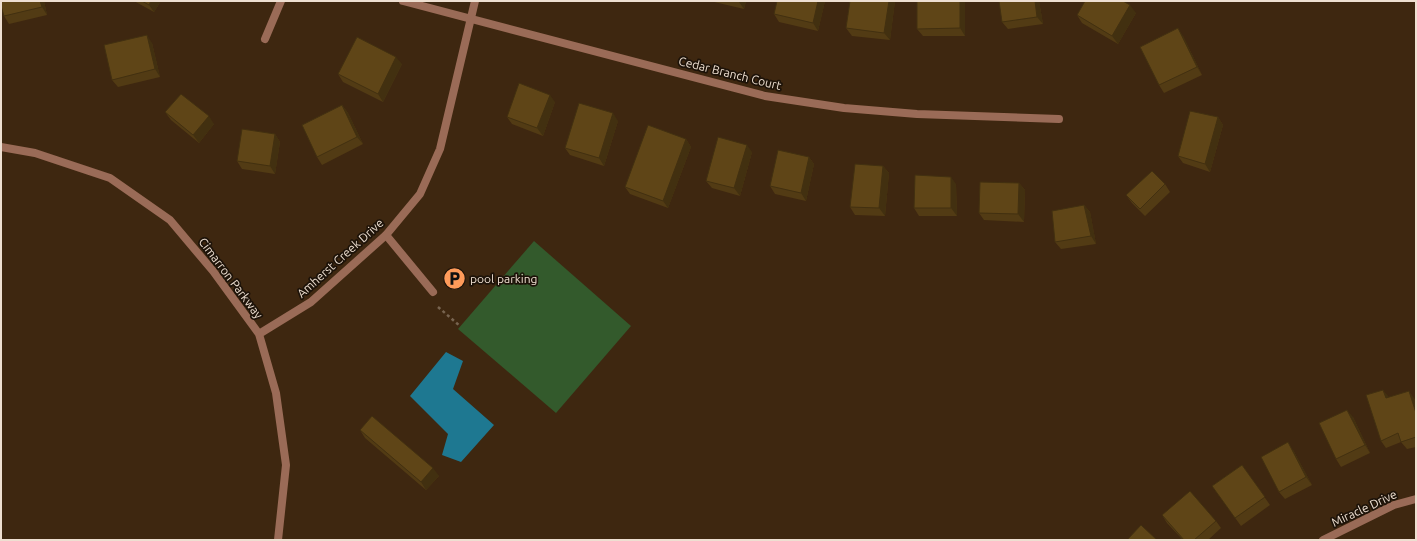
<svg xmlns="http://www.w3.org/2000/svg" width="1417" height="541" font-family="Ubuntu,sans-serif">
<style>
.green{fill:#335a2c}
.water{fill:#1e7891}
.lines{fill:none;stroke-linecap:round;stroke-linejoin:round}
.path{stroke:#786450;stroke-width:2.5;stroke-dasharray:3 3;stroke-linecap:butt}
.lane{stroke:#9a6b57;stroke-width:8}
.street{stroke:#9a6b57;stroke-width:8}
.wall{fill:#523b14}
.shaded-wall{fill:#423010}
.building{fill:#5f4517;stroke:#423010}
.labels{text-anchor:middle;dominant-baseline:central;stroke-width:3.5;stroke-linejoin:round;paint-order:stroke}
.street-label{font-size:12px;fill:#eedfd1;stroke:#1d1309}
.poi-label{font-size:12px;fill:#eedfd1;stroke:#1d1309;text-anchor:start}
</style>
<rect width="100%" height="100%" fill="#3e2710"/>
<!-- green -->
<path class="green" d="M534,241L631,326L556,413L458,329Z"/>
<!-- water -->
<path class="water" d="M446,352L463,361L453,389L494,425L461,462L442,455L448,434L410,396Z"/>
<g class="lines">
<!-- path -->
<path class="path" d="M438,307L460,326"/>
<!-- lane -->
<path class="lane" d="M386,235L433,292"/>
<!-- street -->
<path class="street" d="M403,1L765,96L844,108L917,114L1059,119
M265,39L281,1
M1,147L35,153L110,178L170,220L213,271L259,334L276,393L286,465L278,540
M259,334L311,302L386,235L420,194L440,149L475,1
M1323,540L1394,505L1416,499"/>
</g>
<!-- wall -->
<path class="wall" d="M1,1H44L47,15L9,24L4,16Z
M134,1H161L154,12Z
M710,1H746L744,9Z
M825,1L818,31L779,22L774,14Z
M850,1H895L890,40L852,36L846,28Z
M917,1H965V36H923L917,29Z
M1039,1L1043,24L1008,29L1002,22Z
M1136,13L1118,44L1082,23L1077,15Z
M1183,36L1202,75L1164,93L1159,85Z
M152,43L160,77L118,87L112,80Z
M402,64L383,102L343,82L338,74Z
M555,102L543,136L512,124L507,117Z
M342,105L348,113L363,144L322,165L317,157Z
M165,112L214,124L199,143L171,120Z
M1218,117L1223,125L1210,172L1183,163L1178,156Z
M618,121L604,166L570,155L565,148Z
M275,134L280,142L275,174L242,169L237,161Z
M686,139L691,147L668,208L630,194L625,187Z
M752,152L740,196L712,188L706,181Z
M809,157L814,164L806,201L775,194L770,186Z
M883,166L889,173L885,216L855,215L850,207Z
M1019,183L1025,190L1024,222L984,220L979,213Z
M956,184L957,216H919L914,208Z
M1165,184L1170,192L1145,216L1132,203L1126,195Z
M1084,205L1090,212L1096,244L1061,249L1055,242Z
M1389,398H1414L1416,404V447L1407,449L1401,442L1386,448L1381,441Z
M1353,417L1370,453L1341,467L1336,459Z
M360,430L439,476L426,490L365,438Z
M1293,450L1312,485L1285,499L1279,492Z
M1242,465L1270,505L1241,526L1212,486Z
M1162,515L1216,521L1221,528L1208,540H1183L1167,523Z"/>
<!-- shaded-wall -->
<path class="shaded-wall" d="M40,1H44L47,15L42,7Z
M151,1H161L154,12L149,5Z
M739,1H746L744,9L739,2Z
M818,1H825L818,31L813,23Z
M889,1H895L890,40L884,33Z
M960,1H965V36L960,28Z
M1035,1H1039L1043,24L1037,17Z
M1130,5L1136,13L1118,44L1112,36Z
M1178,28L1183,36L1202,75L1197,67Z
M147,35L152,43L160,77L155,69Z
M396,57L402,64L383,102L378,94Z
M550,95L555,102L543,136L537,128Z
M342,105L348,113L363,144L357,137Z
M613,113L618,121L604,166L599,158Z
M209,116L214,124L199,143L193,135Z
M1218,117L1223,125L1210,172L1205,164Z
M275,134L280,142L275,174L270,166Z
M686,139L691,147L668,208L663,201Z
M747,145L752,152L740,196L734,188Z
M809,157L814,164L806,201L801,193Z
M883,166L889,173L885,216L879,208Z
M951,177L956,184L957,216L951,208Z
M1019,183L1025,190L1024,222L1018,214Z
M1084,205L1090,212L1096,244L1091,236Z
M1383,390L1389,397L1391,406L1386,398Z
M1409,391L1414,398L1416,404V413Z
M1347,410L1353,417L1370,453L1365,445Z
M1288,442L1293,450L1312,485L1306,477Z
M433,468L439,476L426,490L421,482Z"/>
<!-- building -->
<path class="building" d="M1,1H40L42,7L4,16L1,6Z
M142,1H151L149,5Z
M777,1H818L813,23L774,14Z
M850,1H889L884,33L846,28Z
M917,1H960V28L917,29Z
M999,1H1035L1037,17L1002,22Z
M1085,1H1123L1130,5L1112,36L1077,15Z
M1178,28L1197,67L1159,85L1140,47Z
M147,35L155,69L112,80L104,45Z
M357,37L396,57L378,94L338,74Z
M519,83L550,95L537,128L507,117Z
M181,94L209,116L193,135L165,112Z
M579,103L613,113L599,158L565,148Z
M342,105L357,137L317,157L302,125Z
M1190,111L1218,117L1205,164L1178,156Z
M648,125L686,139L663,201L625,187Z
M242,129L275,134L270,166L237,161Z
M718,137L747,145L734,188L706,181Z
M778,150L809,157L801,193L770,186Z
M855,164L883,166L879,208L850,207Z
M1152,171L1165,184L1140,209L1126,195Z
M915,175L951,177V208H914Z
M980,182L1019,183L1018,214L979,213Z
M1084,205L1091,236L1055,242L1052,211Z
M1383,390L1386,398L1409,391L1416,413V437L1401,442L1398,433L1381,441L1366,395Z
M1347,410L1365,445L1336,459L1319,423Z
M372,416L433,468L421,482L360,430Z
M1288,442L1306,477L1279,492L1261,457Z
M1242,465L1265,497L1235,518L1212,486Z
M1190,491L1216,521L1194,540H1184L1162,515Z
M1141,525L1157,540H1127Z"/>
<!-- icons -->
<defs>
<symbol id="parking-disc" viewBox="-11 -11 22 22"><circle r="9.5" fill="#ff9b5a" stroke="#1d1309"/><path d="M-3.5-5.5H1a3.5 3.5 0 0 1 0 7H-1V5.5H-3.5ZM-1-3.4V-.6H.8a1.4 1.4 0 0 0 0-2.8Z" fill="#111"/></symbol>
</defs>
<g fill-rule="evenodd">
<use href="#parking-disc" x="442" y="266" width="25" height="25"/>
</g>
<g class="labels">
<!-- street labels -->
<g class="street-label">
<text transform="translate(730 73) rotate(14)">Cedar Branch Court</text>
<text transform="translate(340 258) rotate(-42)">Amherst Creek Drive</text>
<text transform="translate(231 278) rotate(53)">Cimarron Parkway</text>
<text transform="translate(1364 508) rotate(-25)">Miracle Drive</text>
</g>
<!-- poi labels -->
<g class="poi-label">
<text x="470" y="278">pool parking</text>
</g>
</g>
<!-- border -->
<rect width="1417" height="541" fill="none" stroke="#eedfd1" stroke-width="4"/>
</svg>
